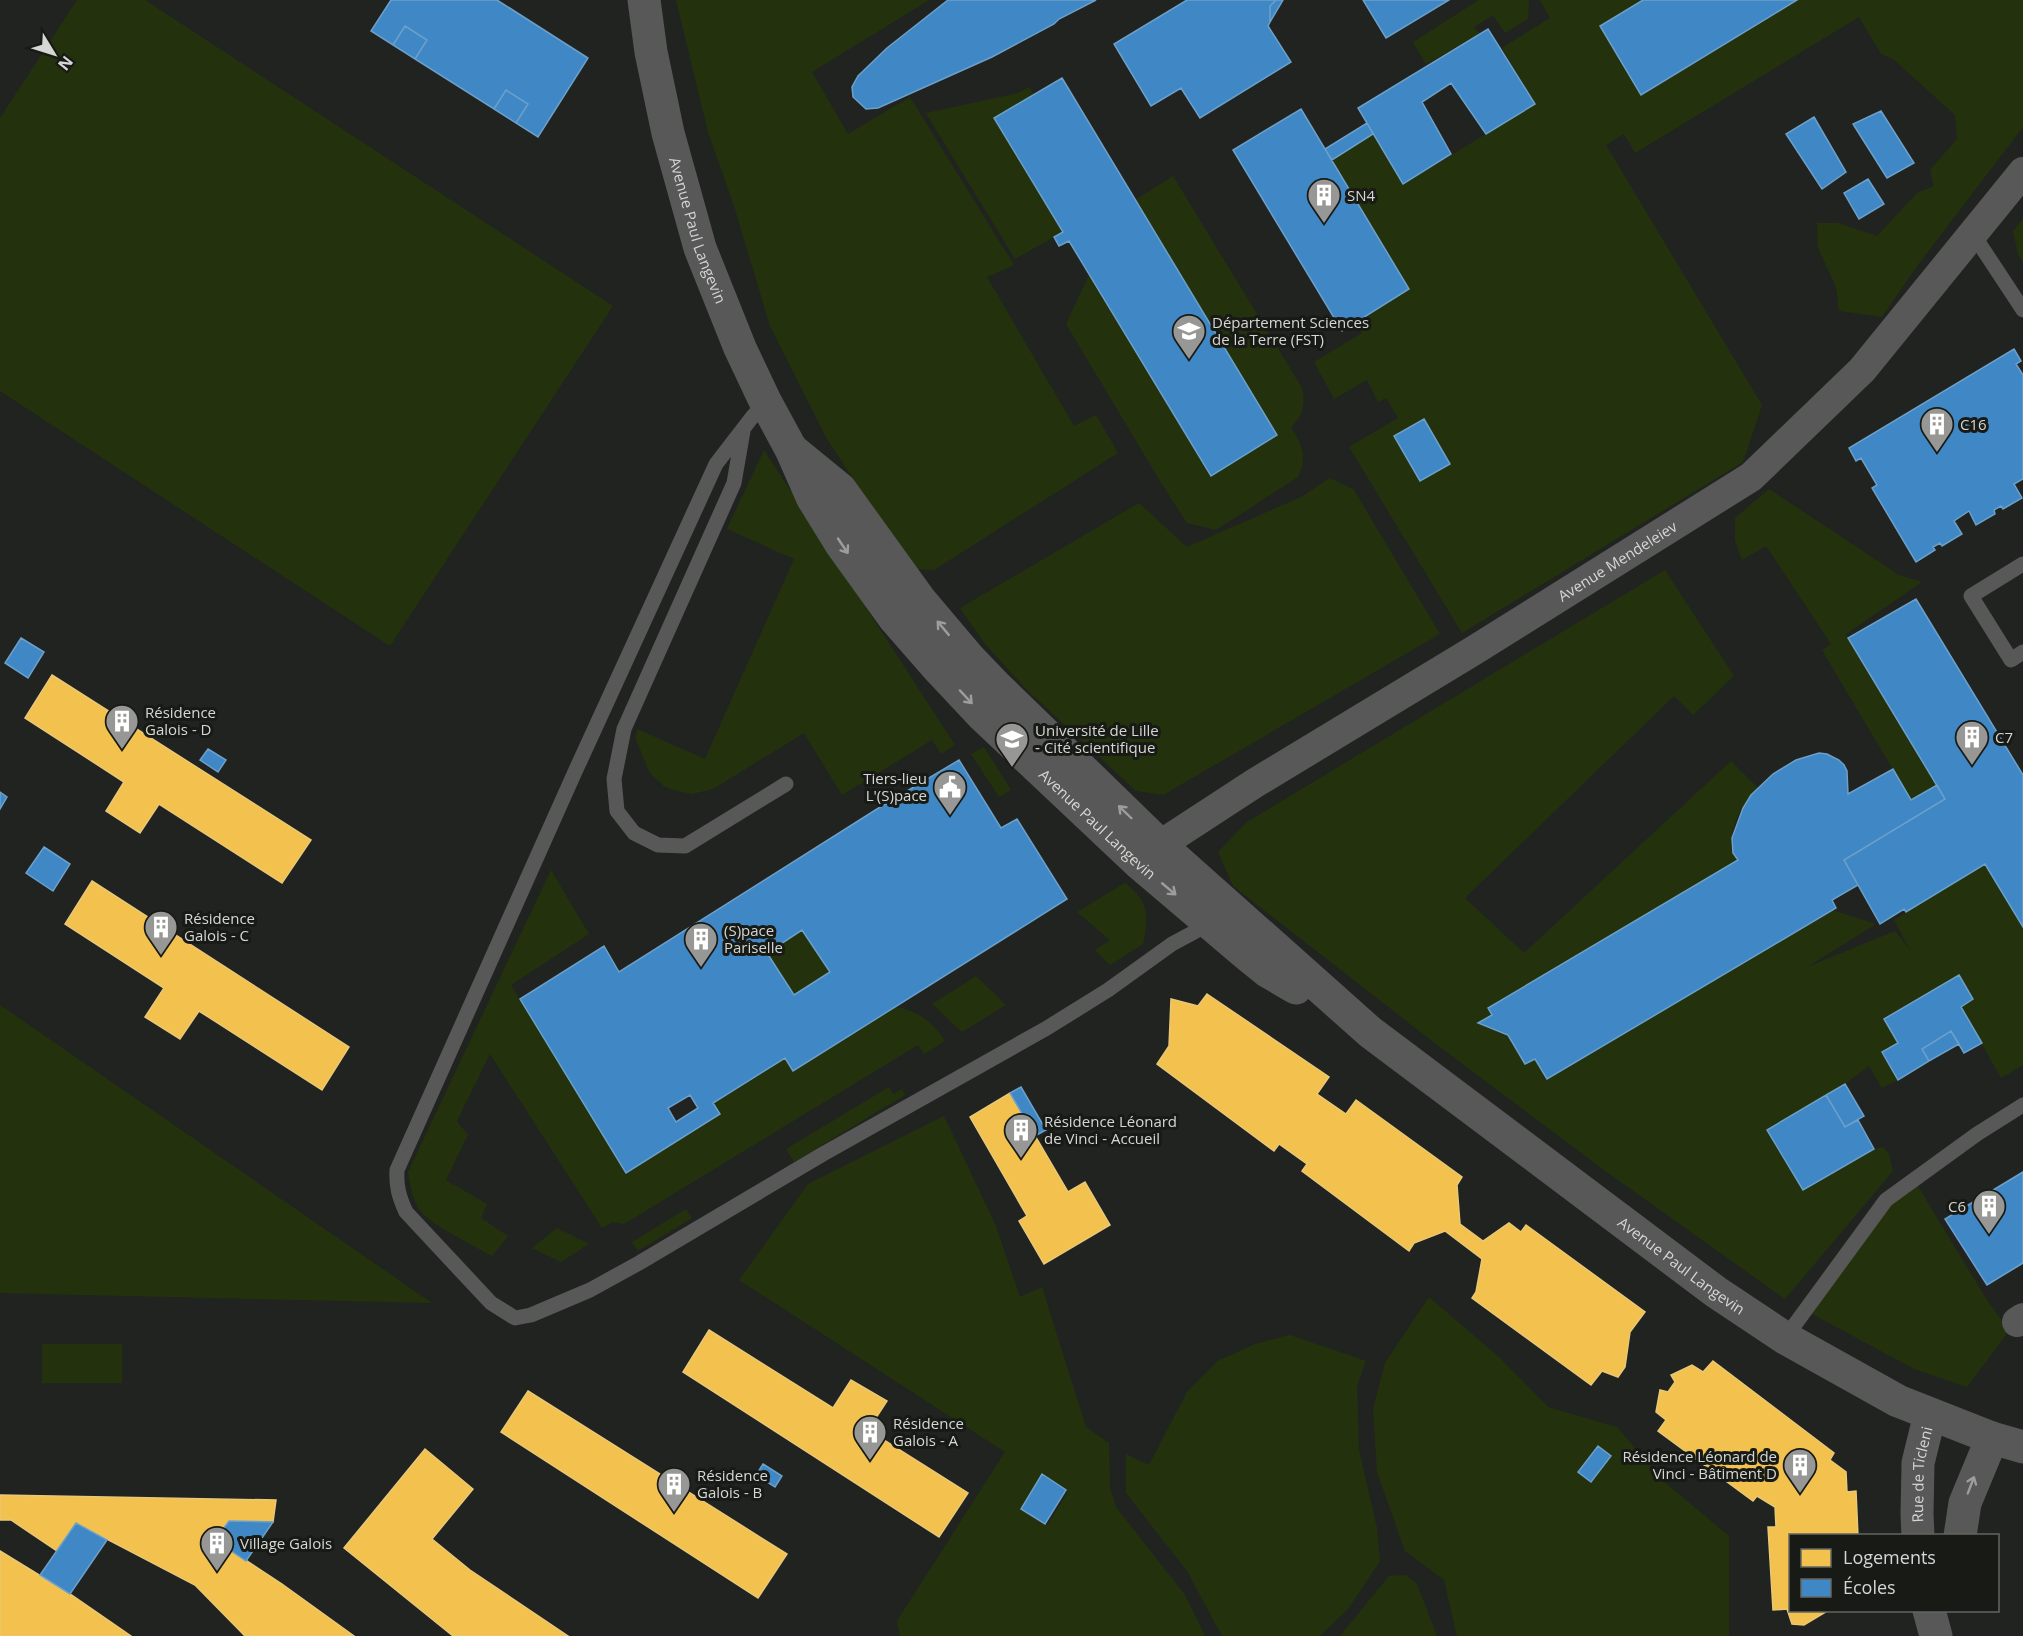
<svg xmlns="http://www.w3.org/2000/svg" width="2023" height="1636" font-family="'Open Sans',sans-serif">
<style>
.green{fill:#23320d;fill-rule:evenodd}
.homes{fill:#f2c14e;stroke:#eac876;stroke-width:1.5}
.schools{fill:#3f88c5;stroke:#6ca0ca;stroke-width:1.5;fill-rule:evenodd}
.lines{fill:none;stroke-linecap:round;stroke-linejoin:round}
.service{stroke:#575857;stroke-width:15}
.minor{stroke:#575857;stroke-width:30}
.tertiary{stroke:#575857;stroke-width:33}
.oneway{stroke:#9d9e9c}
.labels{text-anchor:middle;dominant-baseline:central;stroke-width:6;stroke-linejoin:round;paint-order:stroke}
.poi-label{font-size:15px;fill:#d6d7d4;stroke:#181a16;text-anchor:start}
.street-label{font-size:15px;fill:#d6d7d4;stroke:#181a16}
</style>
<rect width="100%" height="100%" fill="#212320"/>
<!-- green -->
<path class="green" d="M77,0H145L613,306L390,646L0,391V118Z
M676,0H929L812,72L848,134L910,97L1014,265L987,277L1074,426L1096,415L1118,453L934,570L913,569L827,439L770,326L734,206L708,132Z
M1479,0H1529L1528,19L1505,33L1493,15L1474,27L1480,34L1426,64L1413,42Z
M1540,0H1643L1600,27L1641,95L1797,0H2023V127L1917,266L1882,317L1839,311L1836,287L1818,248L1817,223H1838L1877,236L1917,193L1934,186L1930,170L1957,139L1955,115L1893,59L1881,54L1859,17L1635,153L1624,134L1606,145L1762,405L1743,462L1462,633L1349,447L1398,418L1386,398L1378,402L1367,380L1334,399L1314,362L1362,333L1355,322L1409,289L1332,160L1373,134L1404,184L1535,104L1502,48L1550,18Z
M1029,87L1034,95L994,119L1063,232L1015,259L926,113L1018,93Z
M1173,176L1302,388C1306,404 1303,416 1291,427C1302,445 1308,456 1298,477L1216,530L1187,523L1160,481L1066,324L1089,275L1211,475L1277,435L1135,200Z
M2023,219V263L2018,254L2013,231Z
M764,450L955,745L941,754L932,740L842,795L804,733L713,789L692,794L673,790L664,786L650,773L636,740L637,729L705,759L794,559L727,529Z
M1330,478L1354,490L1440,634L1163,795L1136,791L1026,689L985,644L960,608L1139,503L1187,547L1301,497Z
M1769,489L1899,575L1922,582L1846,634L1937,785L1911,800L1822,650L1831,644L1766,546L1742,560L1735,541V518Z
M1665,570L1734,676L1693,715L1674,696L1465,898L1524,953L1731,761L1758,788C1741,805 1722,838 1738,860L1488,1008L1492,1015L1479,1024L1508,1035L1525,1064L1535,1059L1547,1079L1832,910L1876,924L1807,967L1895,931L1910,950L1894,920L1985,864L2023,927V1065L2001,1078L1961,1007L1973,999L1959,975L1884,1019L1898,1043L1882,1053L1898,1080L1882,1088L1869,1066L1845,1084L1768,1129L1803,1190L1874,1149L1883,1147L1889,1154L1893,1171L1785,1299L1608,1173L1432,1041L1233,886L1218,852L1247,822Z
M984,747L1011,790L999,797L971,754Z
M551,870L589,934L511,985L626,1173L719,1115L713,1103L785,1058L793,1071L896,1007C919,1011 932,1022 945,1041L924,1054L918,1045L624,1224L613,1222L602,1228L490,1054L457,1121L468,1135L446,1180L487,1204L481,1218L508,1236L492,1256C476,1247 432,1225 421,1212C413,1201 410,1185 408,1172Z
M1125,883C1149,901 1149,916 1143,944L1110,965L1095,950L1110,940L1077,912Z
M802,930L830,972L794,995L767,953Z
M976,976L1006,1005L962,1032L932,1004Z
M0,1005L432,1303L0,1293Z
M889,1087L893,1094L902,1089L905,1095L794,1162L786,1149Z
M944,1116L996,1226L1020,1297L1042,1287L1086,1427L1109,1443L1110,1488L1116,1507L1185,1595L1205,1636H900L897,1621L1005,1452L739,1280L808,1184ZM1042,1474L1068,1492L1047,1525L1021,1509Z
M1914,1180L1987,1300L2009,1331L1967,1387L1914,1369L1805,1310L1886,1200Z
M686,1209L692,1218L638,1251L632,1242Z
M557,1228L589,1244L561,1262L532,1248Z
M1429,1297L1500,1358L1548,1407L1617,1427L1663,1481L1729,1536V1636H1457L1444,1580L1405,1551L1377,1472L1373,1409L1385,1363Z
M1290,1335L1366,1361L1357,1386L1359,1450L1377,1528L1380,1561L1348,1609L1320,1636H1222L1187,1571L1126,1493V1454L1149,1465L1187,1392L1218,1361L1255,1344Z
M42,1344H122V1383H42Z
M1406,1575L1417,1584L1437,1636H1340L1389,1576Z"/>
<!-- homes -->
<path class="homes" d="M52,675L311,840L282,883L159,804L140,833L106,811L124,782L25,718Z
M92,881L349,1047L322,1090L199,1011L180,1039L145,1017L164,988L65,924Z
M1207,994L1329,1077L1317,1094L1346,1114L1356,1100L1462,1177L1457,1185L1460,1224L1483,1241L1509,1223L1521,1232L1526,1225L1645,1312L1630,1332L1625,1367L1618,1377L1602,1371L1591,1385L1472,1298L1476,1292L1482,1259L1445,1231L1414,1243L1409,1251L1302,1171L1307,1164L1279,1144L1274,1151L1157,1064L1169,1046L1171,999L1198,1006Z
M1010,1093L1068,1192L1085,1182L1110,1225L1044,1264L1019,1221L1027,1216L970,1117Z
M709,1330L833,1408L851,1380L887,1401L868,1430L968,1493L939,1537L683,1372Z
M1713,1361L1834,1453L1830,1460L1846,1472L1847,1492L1856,1491L1858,1536H1790V1610H1829L1804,1625L1792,1624L1787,1609L1773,1610L1768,1527H1776L1775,1507L1757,1496L1753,1501L1658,1431L1666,1420L1656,1412L1660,1390L1668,1392L1675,1382L1671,1375L1692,1365L1703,1372Z
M528,1391L787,1554L758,1598L501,1432Z
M425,1449L473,1489L432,1539L470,1570L568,1636H453L344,1548Z
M0,1495L276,1500L273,1522L229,1521L215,1540L282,1584L354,1636H245L195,1585L76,1523L57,1551L11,1520H0Z
M0,1551L70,1594L131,1636H0Z"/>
<!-- schools -->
<path class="schools" d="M391,0H497L588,58L538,137L516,123L528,104L506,90L494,109L415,59L427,40L405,26L393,45L371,31Z
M948,0H1096L1059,19L1054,24L992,57L878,108L866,109L853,97L852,87L858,76L887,48Z
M1187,0H1276L1270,6V22L1268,26L1291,62L1200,118L1181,88L1151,106L1114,44Z
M1276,0H1283L1270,22V6Z
M1363,0H1449L1386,38Z
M1643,0H1797L1641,95L1600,26Z
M405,26L427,40L415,59L393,45Z
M1488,29L1535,104L1486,134L1451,83L1422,102L1451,154L1403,184L1358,108Z
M1062,78L1277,435L1211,476L1069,241L1059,246L1054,237L1063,232L994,118Z
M506,90L528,104L516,123L494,109Z
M1301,109L1409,289L1342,331L1233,150Z
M1881,111L1914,163L1887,178L1853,124Z
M1814,117L1846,172L1822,189L1786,134Z
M1367,123L1373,134L1332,160L1325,149Z
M1868,179L1884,204L1859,219L1844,193Z
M2014,349L2021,361L2016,364L2023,375V479L2014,484L2022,498L2003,509L2001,506L1994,510L1995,514L1976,525L1969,511L1954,521L1962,534L1942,546L1940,543L1933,547L1935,550L1916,562L1872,488L1877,485L1861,458L1856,461L1849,448Z
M1424,419L1450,464L1420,481L1394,436Z
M1916,599L2023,775V927L1985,864L1906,912L1904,909L1880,924L1844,860L1945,799L1848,638Z
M21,638L44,652L28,678L5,663Z
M208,749L226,760L218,772L200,760Z
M1819,753L1827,754L1839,760L1844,765L1847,771L1848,794L1893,769L1911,800L1937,785L1945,799L1844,860L1858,885L1832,900L1836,908L1547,1079L1535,1059L1525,1064L1508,1035L1478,1023L1492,1015L1488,1008L1738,860L1733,853L1732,838L1743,808L1751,795L1773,774L1796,760Z
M959,760L1001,828L1017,819L1067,899L793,1071L785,1058L713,1103L720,1114L626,1173L520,999L604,946L619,972L877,809ZM802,930L830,972L794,995L767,953ZM690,1095L698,1108L676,1122L668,1108Z
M0,792L7,797L0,809Z
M44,847L70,864L53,891L26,873Z
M1959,975L1973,999L1961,1007L1982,1043L1964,1053L1951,1031L1922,1049L1929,1061L1898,1080L1882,1052L1898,1043L1884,1019Z
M1951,1031L1959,1044L1929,1061L1922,1049Z
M1845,1084L1864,1116L1845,1127L1826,1095Z
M1021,1087L1046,1130L1035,1136L1010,1093Z
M1826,1095L1845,1127L1858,1120L1874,1149L1803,1190L1767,1130Z
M2023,1172V1263L1987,1285L1945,1219Z
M1598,1446L1611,1456L1591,1482L1578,1472Z
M763,1464L782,1476L775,1487L756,1475Z
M1042,1474L1066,1490L1045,1524L1021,1509Z
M229,1521L273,1522L246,1561L215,1540Z
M76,1523L107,1540L70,1594L40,1575Z"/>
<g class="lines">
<!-- service -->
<path class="service" d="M1973,234L2023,310
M766,403L753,416L716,464L574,774L397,1170C396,1186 399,1197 406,1212L491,1303L515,1318L531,1315L590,1290L639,1263L823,1154L1047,1028L1108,990L1172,944L1198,930L1208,920
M743,431L734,483L624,729L614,779L617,811L634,833L658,845L685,846L786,784
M2023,564L1971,596L2011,660L2023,652
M1785,1338L1886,1200L1977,1134L2023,1105"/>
<!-- minor -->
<g class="minor">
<path id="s1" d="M1144,861L1160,845L1255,783L1473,651L1751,477L1862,370L2023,172"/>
<path d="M2017,1322L2023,1318"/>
</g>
<!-- tertiary -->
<g class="tertiary">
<path id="s2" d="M644,0L651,52L668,133L700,248L740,348L766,403L791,449L812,497L841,544L895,619L936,666L982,715L1140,864L1246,954L1267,971L1296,988"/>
<path id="s3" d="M791,449L840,489L920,600L969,658L995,685L1160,845L1370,1032L1716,1292L1785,1338L1898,1401L1992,1438L2023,1447"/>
<path id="s4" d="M1918,1536L1917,1514L1918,1463L1930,1414"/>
<path d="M1960,1536L1965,1503L1992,1438"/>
<path d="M1929,1610L1936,1636"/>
</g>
</g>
<!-- one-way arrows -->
<defs><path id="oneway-shaft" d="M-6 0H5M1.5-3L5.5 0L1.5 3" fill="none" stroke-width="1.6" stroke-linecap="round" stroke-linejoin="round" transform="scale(1.5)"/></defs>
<g class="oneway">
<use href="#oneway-shaft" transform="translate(843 546) rotate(56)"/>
<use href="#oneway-shaft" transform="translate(943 628) rotate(-130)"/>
<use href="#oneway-shaft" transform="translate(966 697) rotate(47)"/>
<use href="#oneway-shaft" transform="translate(1125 812) rotate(-136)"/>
<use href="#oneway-shaft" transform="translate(1169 889) rotate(40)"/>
<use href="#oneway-shaft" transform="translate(1971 1485) rotate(-69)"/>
</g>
<!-- icons -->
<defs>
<symbol id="building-pin" viewBox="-11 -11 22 30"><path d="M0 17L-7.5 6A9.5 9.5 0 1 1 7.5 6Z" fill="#979895" stroke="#181a16"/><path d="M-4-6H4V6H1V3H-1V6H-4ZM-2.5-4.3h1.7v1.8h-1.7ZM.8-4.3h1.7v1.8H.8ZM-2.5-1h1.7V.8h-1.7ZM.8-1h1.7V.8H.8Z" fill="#fff"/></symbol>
<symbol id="university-pin" viewBox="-11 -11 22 30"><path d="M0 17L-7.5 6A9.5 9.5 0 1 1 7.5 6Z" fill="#979895" stroke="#181a16"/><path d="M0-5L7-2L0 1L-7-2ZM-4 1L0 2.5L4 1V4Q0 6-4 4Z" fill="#fff"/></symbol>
<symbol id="civic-pin" viewBox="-11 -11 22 30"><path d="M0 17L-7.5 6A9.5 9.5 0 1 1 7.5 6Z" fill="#979895" stroke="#181a16"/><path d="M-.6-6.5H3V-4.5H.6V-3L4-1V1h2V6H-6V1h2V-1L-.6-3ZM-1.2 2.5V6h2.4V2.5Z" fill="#fff"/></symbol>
</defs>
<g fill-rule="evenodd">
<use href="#building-pin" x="1305" y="176" width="38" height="52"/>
<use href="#university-pin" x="1170" y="312" width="38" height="52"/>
<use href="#building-pin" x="1918" y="405" width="38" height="52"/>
<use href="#building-pin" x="103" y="702" width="38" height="52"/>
<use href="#building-pin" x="1953" y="718" width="38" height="52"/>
<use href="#university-pin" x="993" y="720" width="38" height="52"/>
<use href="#civic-pin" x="931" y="768" width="38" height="52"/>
<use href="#building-pin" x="142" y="908" width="38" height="52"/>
<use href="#building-pin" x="682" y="920" width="38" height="52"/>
<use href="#building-pin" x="1002" y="1111" width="38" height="52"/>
<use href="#building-pin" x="1970" y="1187" width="38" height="52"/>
<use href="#building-pin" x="851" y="1413" width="38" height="52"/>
<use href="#building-pin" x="1781" y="1446" width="38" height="52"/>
<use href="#building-pin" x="655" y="1465" width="38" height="52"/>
<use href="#building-pin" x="198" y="1524" width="38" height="52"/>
</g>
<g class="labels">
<!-- poi labels -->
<g class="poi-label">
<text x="1347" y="195">SN4</text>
<text x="1212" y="322">Département Sciences<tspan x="1212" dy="17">de la Terre (FST)</tspan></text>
<text x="1960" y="424">C16</text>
<text x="145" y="712">Résidence<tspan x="145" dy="17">Galois - D</tspan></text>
<text x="1035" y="730">Université de Lille<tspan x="1035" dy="17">‐ Cité scientifique</tspan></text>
<text x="1995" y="737">C7</text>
<text x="927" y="778" text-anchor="end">Tiers-lieu<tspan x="927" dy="17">L'(S)pace</tspan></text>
<text x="184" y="918">Résidence<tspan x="184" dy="17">Galois - C</tspan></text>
<text x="724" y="930">(S)pace<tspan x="724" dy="17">Pariselle</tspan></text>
<text x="1044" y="1121">Résidence Léonard<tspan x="1044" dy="17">de Vinci - Accueil</tspan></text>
<text x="1966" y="1206" text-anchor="end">C6</text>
<text x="893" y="1423">Résidence<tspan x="893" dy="17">Galois - A</tspan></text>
<text x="1777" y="1456" text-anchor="end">Résidence Léonard de<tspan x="1777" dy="17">Vinci - Bâtiment D</tspan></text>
<text x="697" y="1475">Résidence<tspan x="697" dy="17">Galois - B</tspan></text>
<text x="240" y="1543">Village Galois</text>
</g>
<!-- street labels -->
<g class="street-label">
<text stroke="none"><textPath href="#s2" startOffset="237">Avenue Paul Langevin</textPath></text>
<text stroke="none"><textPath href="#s1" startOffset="561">Avenue Mendeleiev</textPath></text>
<text stroke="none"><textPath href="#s2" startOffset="964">Avenue Paul Langevin</textPath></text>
<text stroke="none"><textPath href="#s3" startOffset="1214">Avenue Paul Langevin</textPath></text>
<text stroke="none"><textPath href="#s4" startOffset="62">Rue de Ticleni</textPath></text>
</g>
</g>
<!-- legend -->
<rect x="1789" y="1534" width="210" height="78" fill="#181a16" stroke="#646662" stroke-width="1.5"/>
<rect x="1801" y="1549" width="30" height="18" fill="#f2c14e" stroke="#646662" stroke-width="1.5"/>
<text x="1843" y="1564" font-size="18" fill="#d6d7d4">Logements</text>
<rect x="1801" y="1579" width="30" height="18" fill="#3f88c5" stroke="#646662" stroke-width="1.5"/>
<text x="1843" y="1594" font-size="18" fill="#d6d7d4">Écoles</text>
<!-- north arrow -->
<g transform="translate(54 54) rotate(128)" stroke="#181a16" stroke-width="4.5" paint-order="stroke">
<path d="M0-4.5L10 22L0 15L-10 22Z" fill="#d6d7d4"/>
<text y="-9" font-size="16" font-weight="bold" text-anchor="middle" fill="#d6d7d4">N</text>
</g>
</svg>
